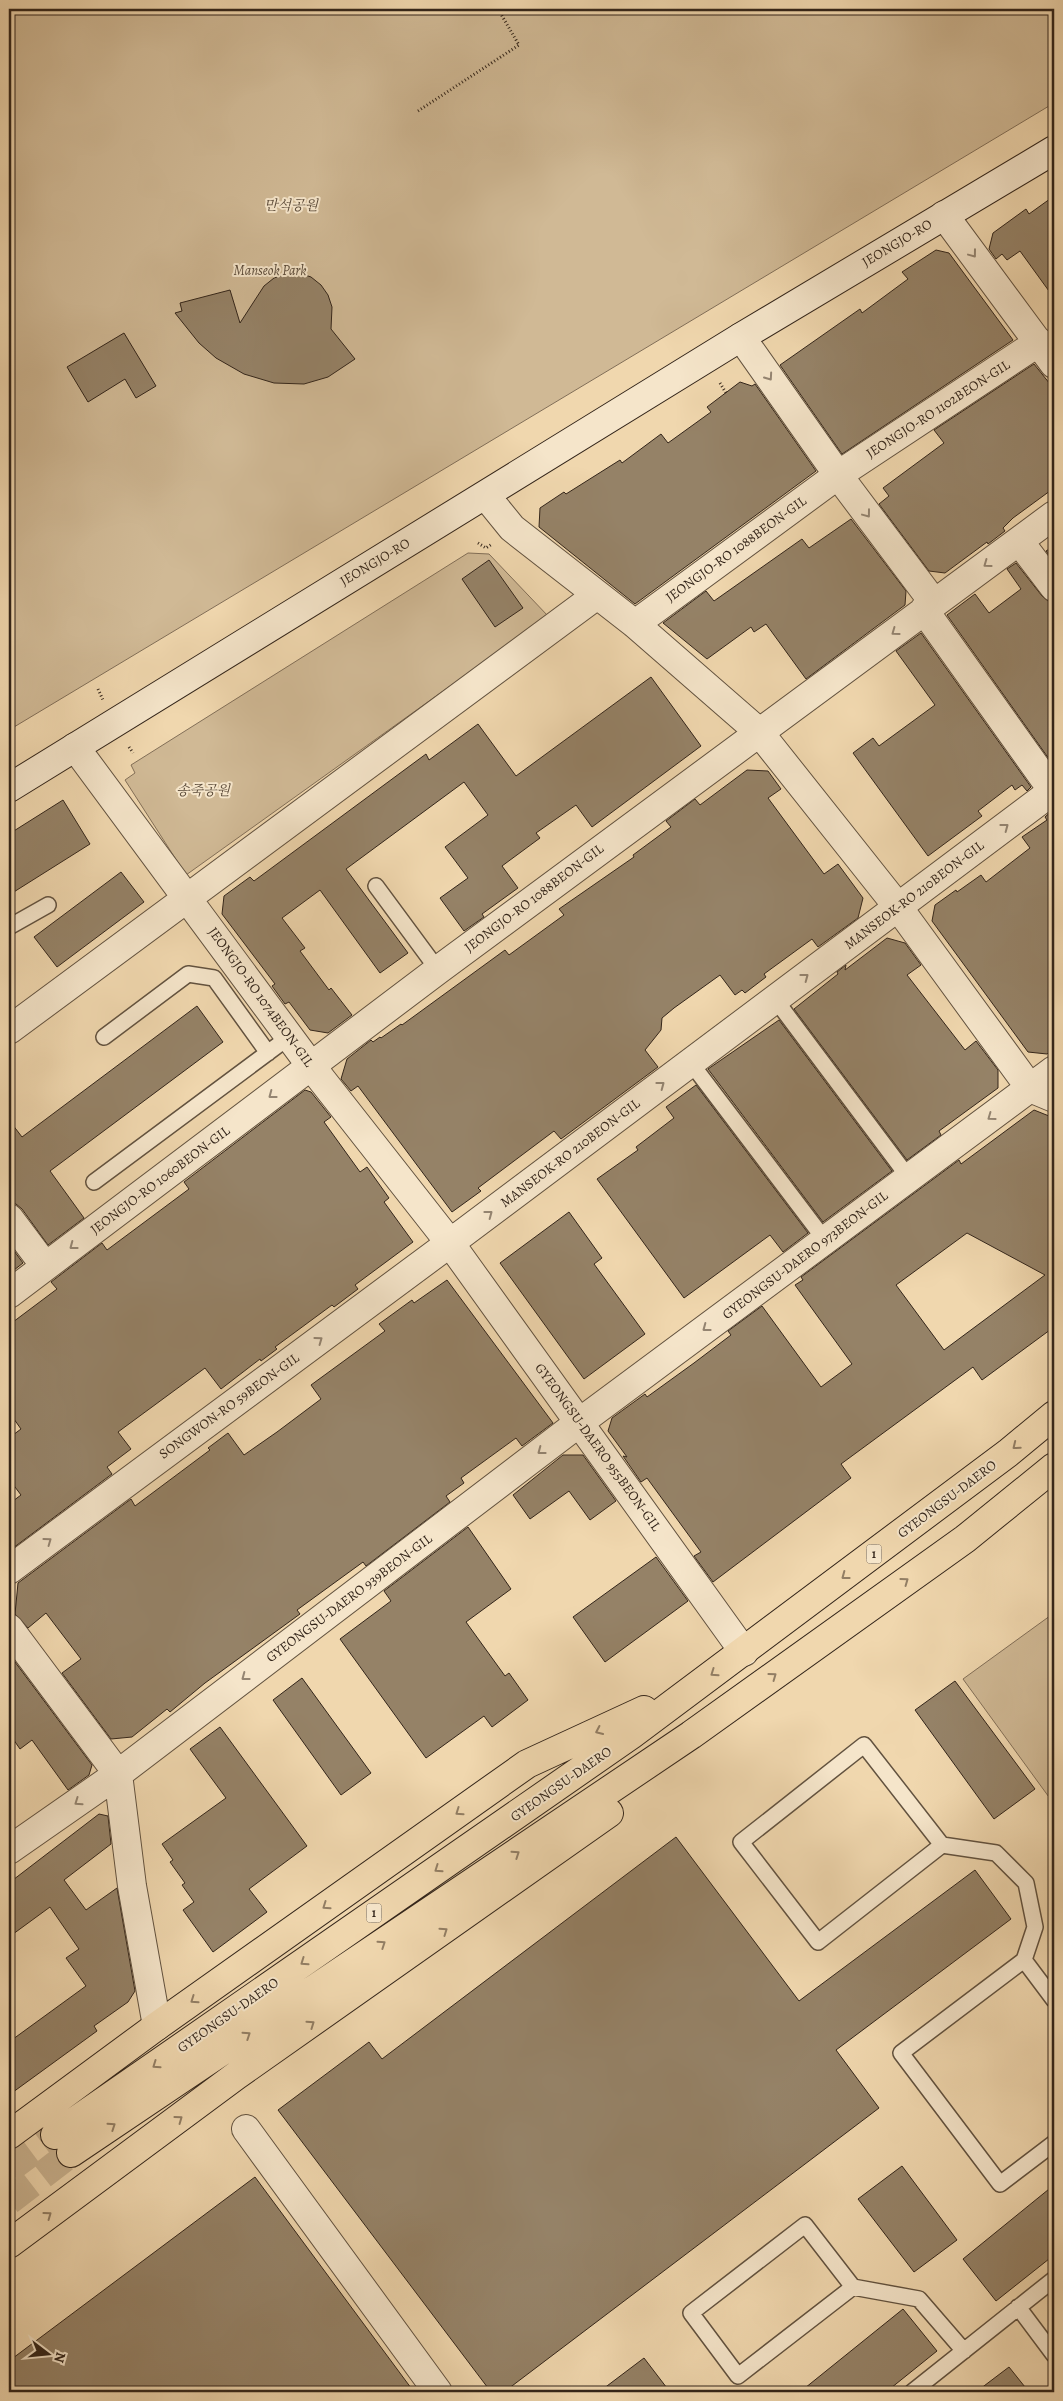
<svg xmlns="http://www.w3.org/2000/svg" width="1063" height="2401" font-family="Alegreya,'Noto Serif KR',serif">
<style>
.green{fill:#d0b995;stroke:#826f58}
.building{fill:#958267;stroke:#33251a;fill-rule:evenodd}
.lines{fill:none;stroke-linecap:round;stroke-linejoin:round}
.primary-tunnel{stroke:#cab390;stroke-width:28;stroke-dasharray:28 14;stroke-linecap:butt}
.lane-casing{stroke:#62523f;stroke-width:18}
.street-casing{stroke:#62523f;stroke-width:30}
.secondary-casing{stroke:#33251a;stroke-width:30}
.primary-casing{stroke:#33251a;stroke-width:30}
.path{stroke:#33251a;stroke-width:3;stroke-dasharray:1 2.5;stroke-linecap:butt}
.lane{stroke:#f5e5ca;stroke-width:15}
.street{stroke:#f5e5ca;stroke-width:28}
.secondary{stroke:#f5e5ca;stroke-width:28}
.primary{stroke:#f0d7ae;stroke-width:28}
.oneway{stroke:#948572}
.oneway2{stroke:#927e64}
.labels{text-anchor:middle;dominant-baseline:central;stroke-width:4;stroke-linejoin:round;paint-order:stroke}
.shield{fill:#f5e5ca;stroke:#6d5f4f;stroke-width:1}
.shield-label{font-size:12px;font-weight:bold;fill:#33251a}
.park-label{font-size:14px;font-style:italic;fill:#5a4a39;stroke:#f5e5ca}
.street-label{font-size:14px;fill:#33251a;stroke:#f5e5ca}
</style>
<rect width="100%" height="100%" fill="#f0d7ae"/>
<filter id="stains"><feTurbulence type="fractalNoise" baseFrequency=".004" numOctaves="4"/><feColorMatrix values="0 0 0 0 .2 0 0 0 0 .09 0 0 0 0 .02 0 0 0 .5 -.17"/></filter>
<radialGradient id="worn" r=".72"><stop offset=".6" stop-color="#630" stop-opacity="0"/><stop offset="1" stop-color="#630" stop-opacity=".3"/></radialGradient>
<!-- green -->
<path class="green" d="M9,9H1054V103L9,730Z
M468,553L489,554L548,616L186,875L125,780L135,773L131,765Z
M1054,1613V1804L963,1679Z"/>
<!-- building -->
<path class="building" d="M1054,196V298L1020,251L1007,260L1002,254L996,259L989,249L993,233L1026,209L1029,214Z
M936,250L949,253L1013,340L842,454L780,365L860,309L862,313L908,279L902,272Z
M299,273L311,277L321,285L328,295L332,307L331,329L355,359L328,377L304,384L274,383L244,374L216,358L199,343L175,313L182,311L180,303L230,290L240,323L264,286L274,278L286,274Z
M124,333L156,386L136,398L125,379L88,402L67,367Z
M1034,364L1054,389V488L1013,518L1003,528L1005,531L988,544L987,542L945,573L929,571L879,504L889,496L883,488L944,443L934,430Z
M740,382L752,386L755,384L816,471L635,604L539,527L540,508L564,492L566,494L620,460L622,463L661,434L668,443L711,412L707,407Z
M851,519L906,591L905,605L806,679L766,624L754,632L751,627L707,659L663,623L706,591L714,601L802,539L809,548Z
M1054,546V562L1046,551Z
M489,560L523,608L495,627L462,579Z
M1016,563L1042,596L1048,601L1054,602V766L947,615L975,594L989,613L1021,589L1007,569Z
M921,633L1031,787L1027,791L1022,785L1015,790L1012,785L978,811L982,816L928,856L853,753L873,738L879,746L935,705L896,651Z
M651,677L701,746L592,827L576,805L536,833L540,838L502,866L518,888L482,914L484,917L464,931L440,898L468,878L445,847L488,815L464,782L346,869L408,953L380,973L320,890L282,918L305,948L300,951L329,990L331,988L352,1015L328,1033L310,1030L289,1002L285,1004L272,986L275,984L222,914L224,896L250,877L254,881L426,754L429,760L478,724L516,776Z
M747,770L768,771L781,789L768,798L824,874L838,864L863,898L858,918L818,947L812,939L764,974L766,977L745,993L742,990L735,995L720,975L674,1008L662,1018L661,1030L645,1050L658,1067L561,1139L554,1131L478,1188L481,1191L452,1212L358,1086L351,1091L341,1079L347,1059L371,1040L373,1042L380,1037L381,1038L401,1024L402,1025L505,950L509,955L564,915L559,909L634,857L633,855L671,827L666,821L695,799L700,805Z
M63,800L90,844L9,895V834Z
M1054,809V1049L1047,1054L1028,1052L932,921L935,905L956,890L957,892L981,875L986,882L1030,848L1022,837L1047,820L1045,817Z
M121,872L144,902L57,967L34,937Z
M887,938L905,943L921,965L907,975L965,1050L976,1041L998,1070V1088L939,1131L941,1135L907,1160L794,1009L838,974L837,972L846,965L845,970Z
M197,1006L223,1042L50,1171L84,1218L48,1245L22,1209L16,1204L9,1203V1120L22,1137Z
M779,1020L892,1171L823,1222L708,1069Z
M696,1085L808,1233L783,1252L770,1235L684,1298L597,1179L638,1150L636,1147L674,1118L666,1107Z
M305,1090L311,1092L331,1117L324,1122L360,1172L367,1167L389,1198L384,1202L413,1242L355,1285L358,1289L334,1307L332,1305L275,1347L277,1349L261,1361L260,1359L221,1389L205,1368L118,1432L131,1449L107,1467L112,1474L9,1551V1504L21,1495L9,1479V1438L21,1429L9,1412V1325L57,1289L51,1282L102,1243L107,1250L189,1189L184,1182Z
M1034,1110L1054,1118V1327L982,1380L973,1367L841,1464L851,1478L713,1582L694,1556L701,1552L647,1478L641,1482L623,1456L627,1457L608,1431L612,1418L645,1394L647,1397L694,1363L731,1335L728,1331L762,1306L821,1387L852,1364L795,1285L803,1280L801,1277L959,1160L961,1164ZM967,1233L1045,1275L944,1350L896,1285Z
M569,1212L602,1258L594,1264L645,1334L584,1379L500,1263Z
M9,1244L23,1263L9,1274Z
M447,1280L553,1423L522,1446L516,1438L461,1478L464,1483L446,1496L450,1502L366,1566L363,1562L297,1610L300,1614L205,1683L170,1712L167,1709L132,1737L111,1739L62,1673L81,1659L46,1613L28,1628L15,1614L18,1583L131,1499L135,1506L210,1450L208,1448L228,1433L244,1455L277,1432L321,1399L311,1385L385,1331L379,1324L412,1300L414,1303Z
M563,1455H583L616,1501L590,1520L569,1491L530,1519L513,1495Z
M468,1527L511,1589L466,1622L505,1676L509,1673L528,1700L492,1727L484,1716L426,1758L340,1639L391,1601L384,1591Z
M656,1557L688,1601L605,1662L573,1617Z
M9,1654L92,1765L89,1775L68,1790L32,1740L20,1749L9,1733Z
M302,1678L371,1773L341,1795L273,1700Z
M955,1681L1035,1789L994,1819L915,1710Z
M220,1727L307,1846L249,1889L267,1912L213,1952L183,1910L194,1902L182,1885L185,1883L170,1862L173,1860L162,1844L226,1798L190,1749Z
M99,1814L108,1816L111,1844L64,1880L86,1910L117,1888L135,1991L128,2002L94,2026L97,2031L9,2095V2042L86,1986L66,1958L79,1949L50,1907L9,1937V1883Z
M676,1837L799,2001L975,1870L1011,1919L836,2050L879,2108L504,2392H491L278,2110L369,2042L382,2059Z
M902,2166L957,2240L914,2272L858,2199Z
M255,2177L414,2392H9V2361Z
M1054,2185V2255L996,2301L963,2259Z
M903,2309L937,2351L886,2392H800Z
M644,2358L670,2392H599Z
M1009,2367L1029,2392H976Z"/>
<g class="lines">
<!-- primary-tunnel -->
<path class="primary-tunnel" d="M9,2169L55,2135
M9,2201L71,2153"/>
<defs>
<path id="lane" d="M376,886L438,970
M9,927L48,905
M775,999L909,1178
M104,1037L188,974L214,978L268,1053
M691,1063L825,1240
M94,1182L289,1037
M942,1845L864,1745L741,1842L818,1942L942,1845L996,1853L1026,1883L1035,1927L1024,1960
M1054,2000L1024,1960L901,2053L1000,2184L1054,2143
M853,2287L738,2376L691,2313L805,2225L853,2287L919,2299L964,2351
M1018,2307L1054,2355
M912,2392L1054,2279"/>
<path id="street" d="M944,215L1054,364
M741,337L838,475L934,603
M486,496L512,528L635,624L759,732L898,907L1030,1088L1054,1098
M1019,541L1054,587
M924,610L1053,791
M635,624L838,475L1039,342
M75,747L311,1066L450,1243L744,1652
M9,1030L597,595
M9,1218L45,1266
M9,1294L438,970L1054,515
M9,1570L450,1243L1054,790
M9,1628L118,1774L132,1886L157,2026
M9,1850L118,1774L580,1422L1054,1070
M246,2129L438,2392"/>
<path id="secondary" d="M9,788L741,337L1054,150"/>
<path id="primary" d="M9,2135L157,2026L527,1764L644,1710
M55,2135L631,1735L1008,1453L1054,1415
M71,2153L691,1735L965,1539L1054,1467
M9,2244L237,2075L609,1813"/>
</defs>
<!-- lane casing -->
<use href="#lane" class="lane-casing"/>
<!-- street casing -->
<use href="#street" class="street-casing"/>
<!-- secondary casing -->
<use href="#secondary" class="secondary-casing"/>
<!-- primary casing -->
<use href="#primary" class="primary-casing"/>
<!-- path -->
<path class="path" d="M418,111L519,45L498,9
M720,383L726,393
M478,543L486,548L492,544
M98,689L103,700
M129,747L133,753"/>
<!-- lane -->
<use href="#lane" class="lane"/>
<!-- street -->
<use href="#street" class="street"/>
<!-- secondary -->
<use href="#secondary" class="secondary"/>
<!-- primary -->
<use href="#primary" class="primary"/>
</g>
<!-- one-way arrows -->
<defs><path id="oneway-chevron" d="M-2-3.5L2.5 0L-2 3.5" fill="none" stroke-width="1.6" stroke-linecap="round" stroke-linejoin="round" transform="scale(1.25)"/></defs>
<g class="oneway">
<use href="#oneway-chevron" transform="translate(973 254) rotate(53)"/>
<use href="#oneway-chevron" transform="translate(769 377) rotate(55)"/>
<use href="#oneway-chevron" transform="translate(867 514) rotate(53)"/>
<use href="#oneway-chevron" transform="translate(987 564) rotate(144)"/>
<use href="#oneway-chevron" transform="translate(895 632) rotate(144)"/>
<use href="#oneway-chevron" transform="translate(1005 827) rotate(-37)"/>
<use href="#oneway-chevron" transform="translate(805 977) rotate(-37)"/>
<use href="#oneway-chevron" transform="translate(661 1085) rotate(-37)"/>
<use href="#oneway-chevron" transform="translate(272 1095) rotate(143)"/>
<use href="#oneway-chevron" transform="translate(991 1117) rotate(144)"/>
<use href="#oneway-chevron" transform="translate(489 1214) rotate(-37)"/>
<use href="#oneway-chevron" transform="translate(73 1246) rotate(143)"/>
<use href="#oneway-chevron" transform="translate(706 1328) rotate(143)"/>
<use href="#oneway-chevron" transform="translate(319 1340) rotate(-36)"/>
<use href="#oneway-chevron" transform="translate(541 1451) rotate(143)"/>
<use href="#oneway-chevron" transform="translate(48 1541) rotate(-36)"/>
<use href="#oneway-chevron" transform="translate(245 1677) rotate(143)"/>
<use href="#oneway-chevron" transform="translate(78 1802) rotate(145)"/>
</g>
<g class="oneway2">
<use href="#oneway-chevron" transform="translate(1016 1446) rotate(141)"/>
<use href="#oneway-chevron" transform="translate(845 1576) rotate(143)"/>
<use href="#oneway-chevron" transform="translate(905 1581) rotate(-36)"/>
<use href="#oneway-chevron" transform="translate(714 1673) rotate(145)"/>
<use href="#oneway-chevron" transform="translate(773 1676) rotate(-36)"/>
<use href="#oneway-chevron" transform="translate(599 1731) rotate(155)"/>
<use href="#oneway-chevron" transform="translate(459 1812) rotate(145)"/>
<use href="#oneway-chevron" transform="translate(516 1854) rotate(-34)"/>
<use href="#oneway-chevron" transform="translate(438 1869) rotate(145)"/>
<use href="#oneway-chevron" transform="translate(326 1906) rotate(145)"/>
<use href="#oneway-chevron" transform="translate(444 1931) rotate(-35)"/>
<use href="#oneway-chevron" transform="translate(382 1944) rotate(-34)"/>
<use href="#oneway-chevron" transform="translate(304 1962) rotate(145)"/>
<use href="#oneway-chevron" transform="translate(194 2000) rotate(145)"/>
<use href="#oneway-chevron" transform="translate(311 2024) rotate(-35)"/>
<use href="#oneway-chevron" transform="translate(247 2035) rotate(-34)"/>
<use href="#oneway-chevron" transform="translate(156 2065) rotate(145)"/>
<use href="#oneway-chevron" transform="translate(179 2119) rotate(-36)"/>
<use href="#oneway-chevron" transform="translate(112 2126) rotate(-34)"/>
<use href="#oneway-chevron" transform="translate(48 2215) rotate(-36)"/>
</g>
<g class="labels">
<!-- shield labels -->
<g class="shield">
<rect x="866.5" y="1544.5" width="15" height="19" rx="4"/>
<rect x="366.5" y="1903.5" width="15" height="19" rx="4"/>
</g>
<g class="shield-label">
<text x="874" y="1554">1</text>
<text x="374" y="1913">1</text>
</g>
<!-- park labels -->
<g class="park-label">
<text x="291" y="205">만석공원</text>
<text x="270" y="270">Manseok Park</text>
<text x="203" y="790">송죽공원</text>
</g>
<!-- street labels -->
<g class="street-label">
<text transform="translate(897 243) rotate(-31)">JEONGJO-RO</text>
<text transform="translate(938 409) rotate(-33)">JEONGJO-RO 1102BEON-GIL</text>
<text transform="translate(736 549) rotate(-36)">JEONGJO-RO 1088BEON-GIL</text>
<text transform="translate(375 562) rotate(-31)">JEONGJO-RO</text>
<text transform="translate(914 895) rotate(-37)">MANSEOK-RO 210BEON-GIL</text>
<text transform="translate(534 898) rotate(-37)">JEONGJO-RO 1088BEON-GIL</text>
<text transform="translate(261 997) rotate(54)">JEONGJO-RO 1074BEON-GIL</text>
<text transform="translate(570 1153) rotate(-37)">MANSEOK-RO 210BEON-GIL</text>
<text transform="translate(160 1180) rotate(-37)">JEONGJO-RO 1060BEON-GIL</text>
<text transform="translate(805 1255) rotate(-37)">GYEONGSU-DAERO 973BEON-GIL</text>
<text transform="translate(229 1406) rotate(-36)">SONGWON-RO 59BEON-GIL</text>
<text transform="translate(598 1447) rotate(54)">GYEONGSU-DAERO 955BEON-GIL</text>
<text transform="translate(947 1499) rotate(-37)">GYEONGSU-DAERO</text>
<text transform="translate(349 1598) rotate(-37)">GYEONGSU-DAERO 939BEON-GIL</text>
<text transform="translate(561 1784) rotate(-35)">GYEONGSU-DAERO</text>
<text transform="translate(228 2015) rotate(-35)">GYEONGSU-DAERO</text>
</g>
</g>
<!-- margin -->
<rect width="1063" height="2401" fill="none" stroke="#f0d7ae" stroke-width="30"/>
<rect x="10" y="10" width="1043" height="2381" fill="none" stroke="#33251a" stroke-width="2.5"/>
<rect x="15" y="15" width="1033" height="2371" fill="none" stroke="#33251a"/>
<!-- north arrow -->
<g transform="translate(48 2354) rotate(106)" stroke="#f5e5ca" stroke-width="4" paint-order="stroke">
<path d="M0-4L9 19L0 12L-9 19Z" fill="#33251a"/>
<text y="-8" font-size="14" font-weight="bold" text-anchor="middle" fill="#33251a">N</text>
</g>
<rect width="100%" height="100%" filter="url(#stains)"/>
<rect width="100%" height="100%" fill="url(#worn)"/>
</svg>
